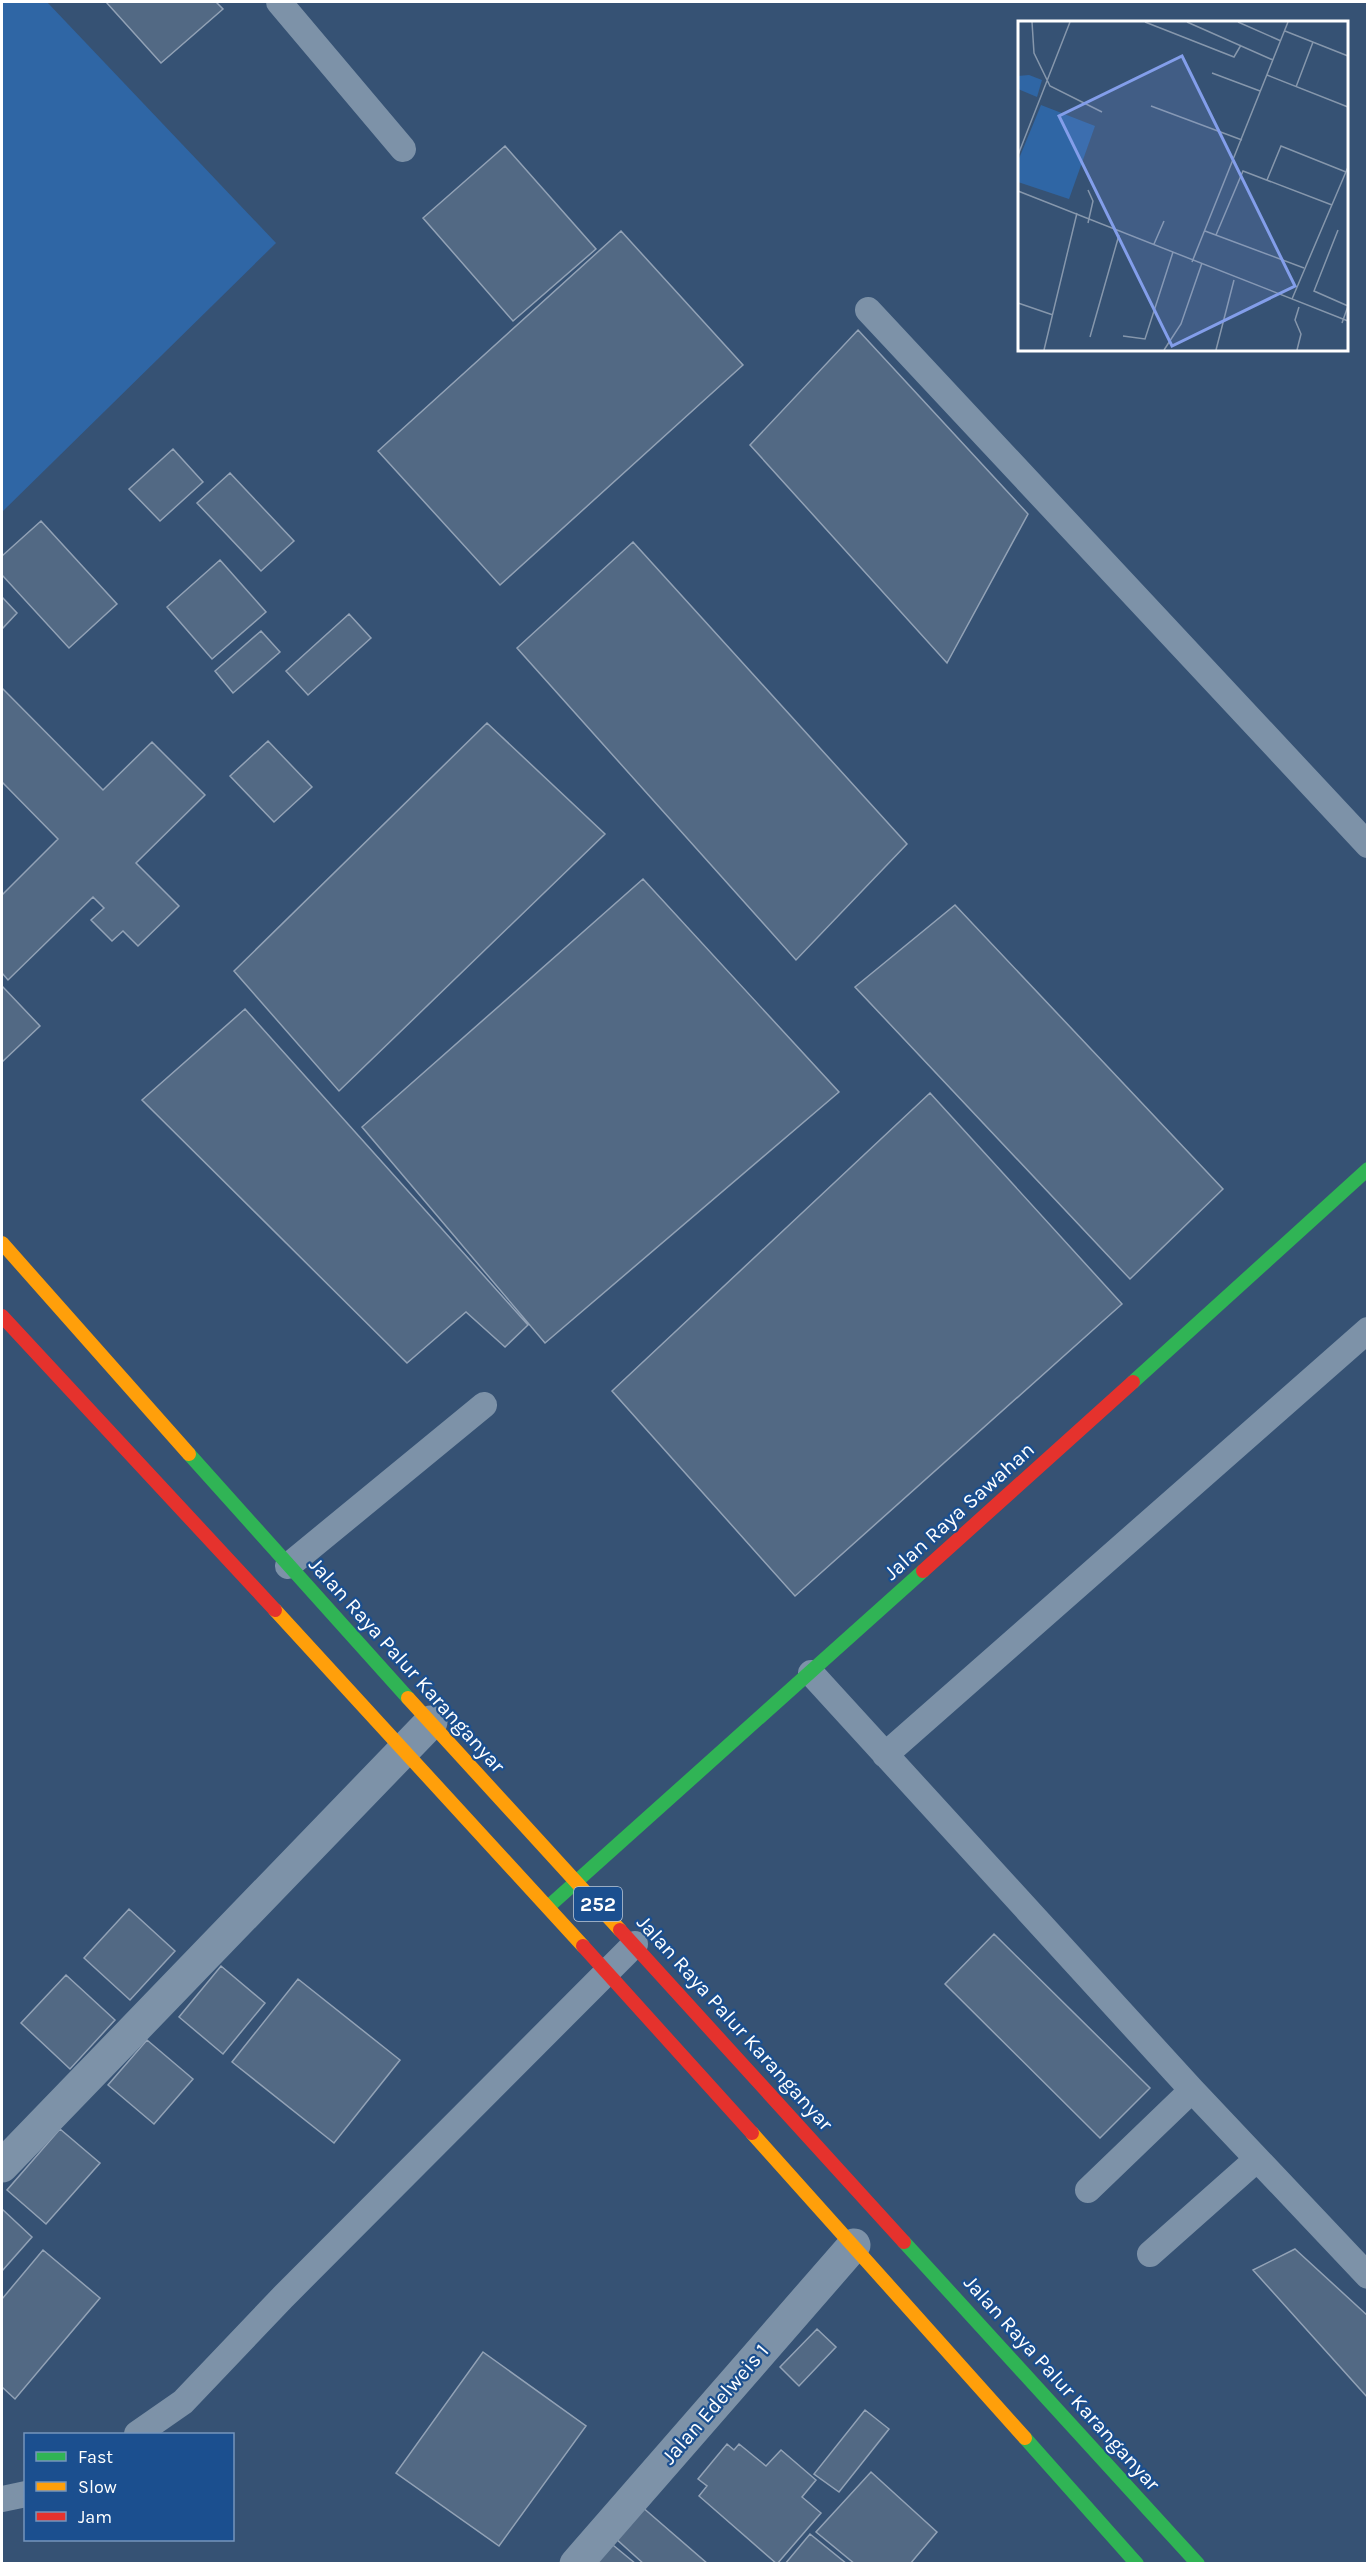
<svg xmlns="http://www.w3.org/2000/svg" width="1369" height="2565" font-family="Karla,sans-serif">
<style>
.garden{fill:#2f66a5}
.building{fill:#526984;stroke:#92a2b6;stroke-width:1.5}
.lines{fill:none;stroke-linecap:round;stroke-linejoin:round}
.lane{stroke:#7d92a8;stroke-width:26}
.street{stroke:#7d92a8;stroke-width:33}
.fast{stroke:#30b455;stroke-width:14}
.slow{stroke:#ff9f0a;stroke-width:14}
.jam{stroke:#e5322d;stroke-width:14}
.labels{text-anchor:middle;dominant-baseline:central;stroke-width:4.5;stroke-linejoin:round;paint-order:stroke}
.shield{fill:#1b4f8f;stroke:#bbcadd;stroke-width:1.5}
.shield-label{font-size:20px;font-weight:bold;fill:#fff}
.street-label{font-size:21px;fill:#fff;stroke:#1b4f8f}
.inset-road{fill:none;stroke:#8697ac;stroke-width:1.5}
.view{fill:#839eea;fill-opacity:0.15;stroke:#839eea;stroke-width:3}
.inset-edge{fill:none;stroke:#fff;stroke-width:3}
</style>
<rect width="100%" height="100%" fill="#365274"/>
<!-- garden -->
<path class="garden" d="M2,2H47L276,243L2,512Z"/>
<!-- building -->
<path class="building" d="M106,2H216L223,9L161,63Z
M505,146L596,249L513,321L423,218Z
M621,231L743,365L500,585L378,451Z
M858,330L1028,514L947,663L750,445Z
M173,449L203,482L160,521L129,489Z
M230,473L294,541L261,571L197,503Z
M41,521L117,604L69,648L2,575V556Z
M633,542L907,844L796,960L517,648Z
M220,560L266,612L212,659L167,607Z
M2,597L17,613L2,629Z
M349,614L371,638L308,695L286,671Z
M261,631L280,652L233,693L215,671Z
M2,688L103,790L152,742L205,795L136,863L179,906L138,946L123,931L112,941L91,920L104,908L93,897L8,980L2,973V895L58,839L2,782Z
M487,723L605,834L339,1091L234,971Z
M268,741L312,787L274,822L230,776Z
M643,879L839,1092L545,1343L362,1127Z
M955,905L1223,1189L1130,1279L855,987Z
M2,986L40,1026L2,1062Z
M245,1009L528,1325L505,1347L466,1312L407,1363L142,1100Z
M930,1093L1122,1304L795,1596L612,1391Z
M129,1909L175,1951L130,2000L84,1958Z
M994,1934L1150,2088L1100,2138L945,1984Z
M221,1966L265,2003L223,2054L179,2017Z
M66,1975L115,2020L70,2069L21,2023Z
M298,1979L400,2060L334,2143L232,2062Z
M147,2040L193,2079L154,2124L108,2085Z
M60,2129L100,2163L46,2224L7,2190Z
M2,2209L32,2237L2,2271Z
M1295,2249L1368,2316V2398L1253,2270Z
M43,2250L100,2298L15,2399L2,2387V2299Z
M817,2329L836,2347L799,2386L780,2367Z
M483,2352L586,2426L499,2546L396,2473Z
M865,2410L889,2429L839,2492L814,2474Z
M727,2444L734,2450L739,2444L766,2466L781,2450L816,2480L802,2497L821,2513L777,2564L699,2496L707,2486L698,2479Z
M871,2472L937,2532L910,2564H855L816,2532Z
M641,2506L708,2564H644L615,2538Z
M810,2534L847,2564H785Z
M608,2541L636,2564H589Z"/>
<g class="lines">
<!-- lane -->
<path class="lane" d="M279,2L403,149
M868,310L1368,845
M288,1566L484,1405
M811,1673L1192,2090L1368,2276
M885,1755L1368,1330
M1088,2190L1192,2090
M1150,2254L1256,2160
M137,2434L183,2402L283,2297L635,1944
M2,2499L26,2494"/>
<!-- street -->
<path class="street" d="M2,2166L431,1722
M576,2564L854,2245"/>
<!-- fast -->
<path class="fast" d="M1133,1382L1368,1169
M189,1454L408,1698
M548,1907L923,1571
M904,2242L1198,2564
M1025,2438L1137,2564"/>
<!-- slow -->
<path class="slow" d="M2,1243L189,1454
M275,1610L583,1946
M408,1698L620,1930
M752,2133L1025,2438"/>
<!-- jam -->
<path class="jam" d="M2,1316L275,1610
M923,1571L1133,1382
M620,1930L904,2242
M583,1946L752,2133"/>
</g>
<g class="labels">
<!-- shield labels -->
<rect class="shield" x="574" y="1887" width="48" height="34" rx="4.5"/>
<g class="shield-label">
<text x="598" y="1904">252</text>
</g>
<!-- street labels -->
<g class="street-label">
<text transform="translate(959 1511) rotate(-42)">Jalan Raya Sawahan</text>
<text transform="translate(407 1665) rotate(48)">Jalan Raya Palur Karanganyar</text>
<text transform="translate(735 2023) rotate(48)">Jalan Raya Palur Karanganyar</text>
<text transform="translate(1062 2383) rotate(48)">Jalan Raya Palur Karanganyar</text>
<text transform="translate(715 2404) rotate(-49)">Jalan Edelweis 1</text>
</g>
</g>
<!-- overview -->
<g transform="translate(1018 21)">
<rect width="330" height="330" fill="#365274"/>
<path d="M11,54L24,59L19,76L0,68V55Z" fill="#2f66a5"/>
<path d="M23,84L77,105L51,178L0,161V140Z" fill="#2f66a5"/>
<path class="inset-road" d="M14,1L16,32L32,65L84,91M127,1L216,36L223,24M169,1L255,39M220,1L263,20M267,10L330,35M194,52L242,70M249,54L330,86M278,66L295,21M133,85L224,119M0,134L52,1M249,159L263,125L328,151M0,170L330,300M70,202L75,180L70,169M320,209L296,270L330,285L324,302M187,210L286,247M198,214L225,150L314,184M136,223L146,200M174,241L270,1M274,278L330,146M0,282L35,294M105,315L127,318L155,231M72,316L101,214M26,329L59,192M146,329L163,303L184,242M198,329L216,259M279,329L283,313L277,299L281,286"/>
<path class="view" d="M164,35L277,265L154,325L41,95Z"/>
<rect width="330" height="330" class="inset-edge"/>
</g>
<!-- border -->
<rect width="1369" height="2565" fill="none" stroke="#ffffff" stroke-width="6"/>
<!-- legend -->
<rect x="24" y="2433" width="210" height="108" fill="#1b4f8f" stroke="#7695bc" stroke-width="1.5"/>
<rect x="36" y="2452" width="30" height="9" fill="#30b455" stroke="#7695bc" stroke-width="1.5"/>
<text x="78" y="2463" font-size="18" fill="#ffffff">Fast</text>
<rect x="36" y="2482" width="30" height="9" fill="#ff9f0a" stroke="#7695bc" stroke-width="1.5"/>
<text x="78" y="2493" font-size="18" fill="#ffffff">Slow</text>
<rect x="36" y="2512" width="30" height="9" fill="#e5322d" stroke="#7695bc" stroke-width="1.5"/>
<text x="78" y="2523" font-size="18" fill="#ffffff">Jam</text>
</svg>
